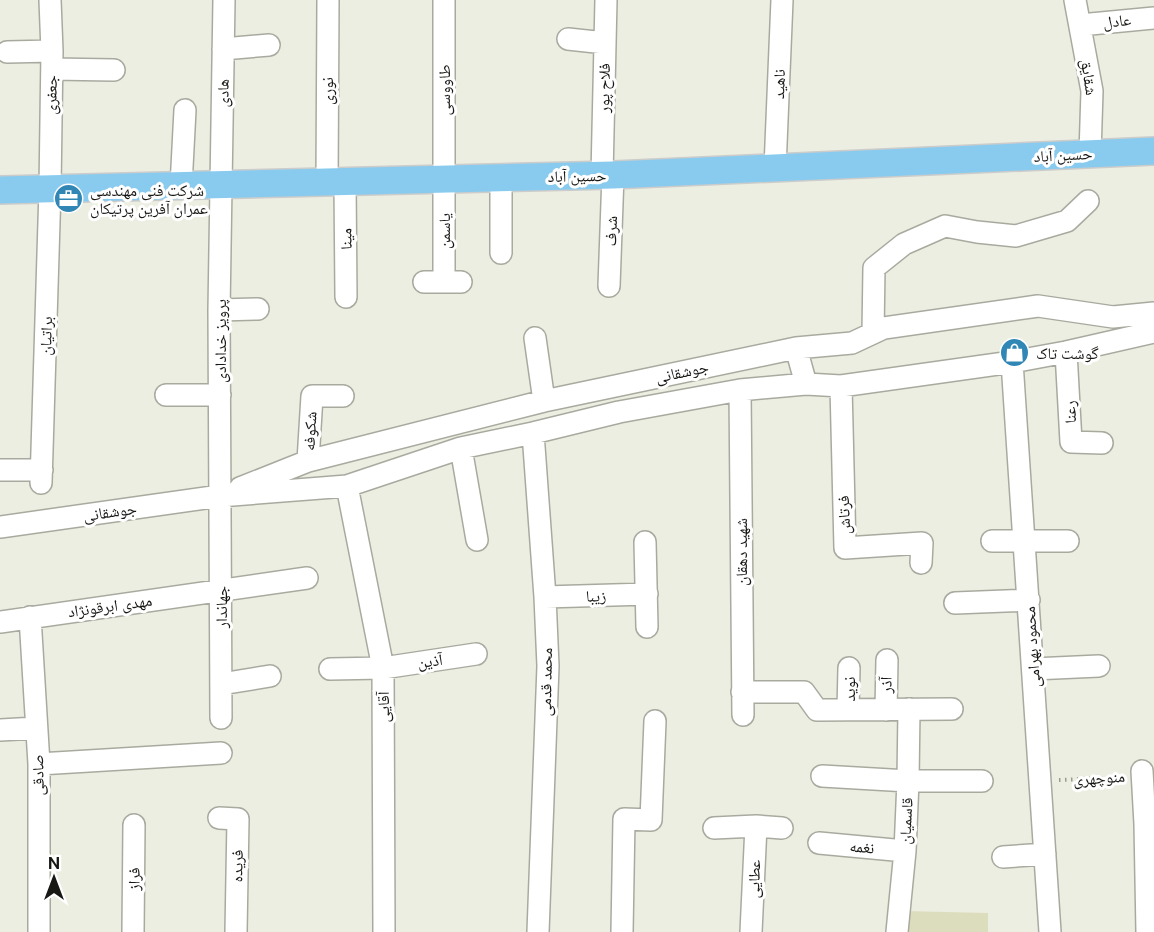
<svg xmlns="http://www.w3.org/2000/svg" width="1154" height="932" font-family="'Public Sans','Noto Naskh Arabic',sans-serif">
<style>
.green{fill:#dcddbc}
.lines{fill:none;stroke-linecap:round;stroke-linejoin:round}
.minor-casing{stroke:#a9aa9f;stroke-width:24}
.major-casing{stroke:#cccccb;stroke-width:30}
.path{stroke:#9a9b92;stroke-width:4;stroke-dasharray:1.5 4.5;stroke-linecap:butt}
.minor{stroke:#fff;stroke-width:21}
.major{stroke:#89cbef;stroke-width:27}
.labels{text-anchor:middle;dominant-baseline:central;stroke-width:6;stroke-linejoin:round;paint-order:stroke}
.street-label{font-size:16px;fill:#171814;stroke:#fff}
.poi-label{font-size:16px;fill:#171814;stroke:#fff;text-anchor:start}
</style>
<rect width="100%" height="100%" fill="#edeee2"/>
<!-- green -->
<path class="green" d="M904,911L988,913V932H902Z"/>
<g class="lines">
<defs>
<path id="minor" d="M1075,0L1092,91L1090,154
M1080,25L1154,18
M568,39L605,43
M223,49L269,45
M7,52L52,51
M52,69L114,70
M775,168L782,0
M602,175L606,0
M501,178V253
M345,182L346,297
M327,183L328,0
M181,186L185,110
M424,282H461
M444,282V0
M609,286L613,175
M219,310L258,309
M873,333L874,268L904,244L945,226L977,232L1016,236L1067,221L1088,201
M535,338L544,401
M796,348L806,384
M1066,352L1071,442L1102,443
M1012,362L1050,932
M841,386L845,548L922,543L921,563
M740,390L743,715
M166,395H220
M533,433L545,597L548,666L538,932
M461,448L477,540
M308,461L312,396H343
M1,470H42
M41,483L50,189L52,51L50,0
M347,486L383,668L384,932
M240,488L308,461L544,401L796,348L852,343L884,328L1038,306L1113,317L1154,313
M0,527L220,496L347,486L461,448L533,433L619,412L740,390L806,384L841,386L1012,362L1066,352L1154,332
M992,541H1068
M645,542L647,627
M545,597L647,594
M955,603L1029,600
M30,617L39,764V932
M0,622L307,578
M330,669L383,668L476,654
M1033,669L1099,666
M221,684L270,676
M742,692H804L817,710L952,709
M848,710L849,668
M886,710L887,660
M221,718L219,310L224,0
M0,730L36,728
M39,764L221,753
M1142,771L1145,824L1147,932
M822,776L908,781H982
M219,818L238,819L236,932
M714,828L756,826L782,828
M819,843L905,851
M1003,857L1045,854
M133,932L134,825
M622,932L624,819L651,820L655,721
M751,932L756,826
M897,932L905,851L908,781L909,709"/>
<path id="major" d="M0,190L613,175L1154,151"/>
</defs>
<!-- minor casing -->
<use href="#minor" class="minor-casing"/>
<!-- major casing -->
<use href="#major" class="major-casing"/>
<!-- path -->
<path class="path" d="M1059,780L1124,777"/>
<!-- minor -->
<use href="#minor" class="minor"/>
<!-- major -->
<use href="#major" class="major"/>
</g>
<!-- icons -->
<defs>
<symbol id="office-disc" viewBox="-11 -11 22 22"><circle r="9.5" fill="#3086b5" stroke="#fff"/><path d="M-6-3h4V-5.5h4V-3h4V5H-6ZM-1-4.5V-3h2v-1.5ZM-6 0V1H6V0Z" fill="#fff"/></symbol>
<symbol id="shop-disc" viewBox="-11 -11 22 22"><circle r="9.5" fill="#3086b5" stroke="#fff"/><path d="M-5-2.5h2.3a2.7 3.5 0 0 1 5.4 0H5L5.5 6h-11ZM-1.5-2.5h3a1.5 2.3 0 0 0-3 0Z" fill="#fff"/></symbol>
</defs>
<g fill-rule="evenodd">
<use href="#office-disc" x="52" y="182" width="33" height="33"/>
<use href="#shop-disc" x="998" y="336" width="33" height="33"/>
</g>
<g class="labels">
<!-- street labels -->
<g class="street-label">
<text transform="translate(1117 21) rotate(-6)">عادل</text>
<text transform="translate(1089 77) rotate(82)">شقایق</text>
<text transform="translate(779 84) rotate(-88)">ناهید</text>
<text transform="translate(604 88) rotate(-89)">فلاح پور</text>
<text transform="translate(444 90) rotate(-90)">طاووسی</text>
<text transform="translate(327 91) rotate(-90)">نوری</text>
<text transform="translate(223 93) rotate(-89)">هادی</text>
<text transform="translate(51 95) rotate(-89)">جعفری</text>
<text transform="translate(1063 155) rotate(-3)">حسین آباد</text>
<text transform="translate(577 176) rotate(-1)">حسین آباد</text>
<text transform="translate(444 231) rotate(-90)">یاسمن</text>
<text transform="translate(611 231) rotate(-88)">شرف</text>
<text transform="translate(346 239) rotate(-91)">مینا</text>
<text transform="translate(46 336) rotate(-88)">براتیان</text>
<text transform="translate(220 341) rotate(-90)">پرویز خدادادی</text>
<text transform="translate(682 372) rotate(-12)">جوشقانی</text>
<text transform="translate(1070 412) rotate(-93)">رعنا</text>
<text transform="translate(310 431) rotate(-87)">شکوفه</text>
<text transform="translate(110 512) rotate(-8)">جوشقانی</text>
<text transform="translate(844 515) rotate(-92)">فرتاش</text>
<text transform="translate(741 552) rotate(-90)">شهید دهقان</text>
<text transform="translate(596 596) rotate(-2)">زیبا</text>
<text transform="translate(110 606) rotate(-8)">مهدی ابرقونژاد</text>
<text transform="translate(221 607) rotate(-90)">جهاندار</text>
<text transform="translate(1032 647) rotate(-94)">محمود بهرامی</text>
<text transform="translate(430 661) rotate(-8)">آذین</text>
<text transform="translate(546 682) rotate(-89)">محمد قدمی</text>
<text transform="translate(886 685) rotate(-89)">آذر</text>
<text transform="translate(849 689) rotate(-90)">نوید</text>
<text transform="translate(383 707) rotate(-90)">آقایی</text>
<text transform="translate(38 775) rotate(-91)">صادقی</text>
<text transform="translate(1099 778) rotate(-4)">منوچهری</text>
<text transform="translate(906 821) rotate(-87)">قاسمیان</text>
<text transform="translate(862 847) rotate(5)">نغمه</text>
<text transform="translate(237 866) rotate(-89)">فریده</text>
<text transform="translate(134 879) rotate(-89)">فراز</text>
<text transform="translate(754 879) rotate(-88)">عطایی</text>
</g>
<!-- poi labels -->
<g class="poi-label">
<text x="90" y="190">شرکت فنی مهندسی<tspan x="90" dy="18">عمران آفرین پرتیکان</tspan></text>
<text x="1036" y="353">گوشت تاک</text>
</g>
</g>
<!-- north arrow -->
<g transform="translate(54 878)" stroke="#ffffff" stroke-width="4.5" paint-order="stroke">
<path d="M0-4.5L10 22L0 15L-10 22Z" fill="#171814"/>
<text y="-9" font-size="16" font-weight="bold" text-anchor="middle" fill="#171814">N</text>
</g>
</svg>
